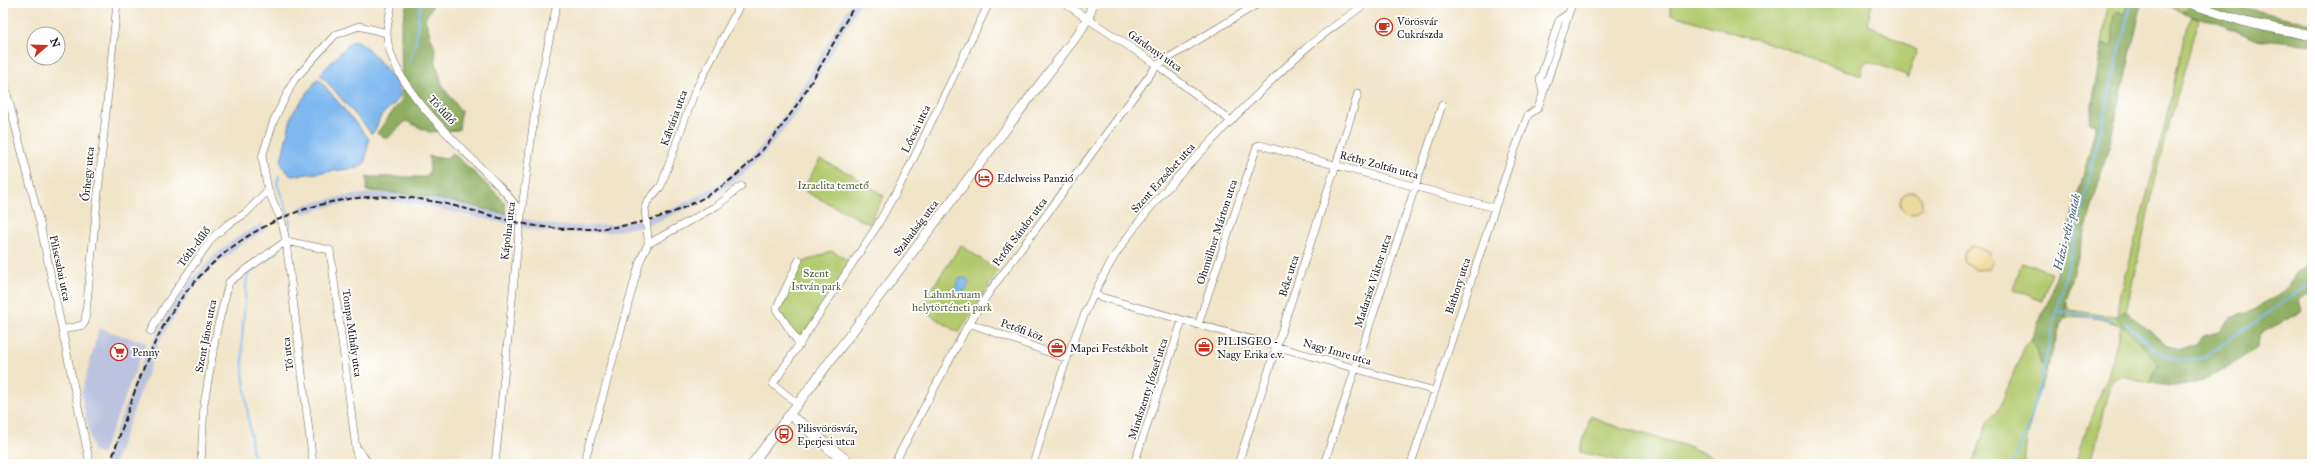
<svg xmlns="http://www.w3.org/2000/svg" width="2315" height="467" font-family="'IM FELL Great Primer',serif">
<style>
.industrial{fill:#bcc3de}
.green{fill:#b3c96d;stroke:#687244}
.forest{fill:#8ead60;stroke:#55643e}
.sand{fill:#eeda9e;stroke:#857b5d}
.water{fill:#7eb8ef;stroke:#4d6a86}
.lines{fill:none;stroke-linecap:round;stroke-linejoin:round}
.stream{stroke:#7eb8ef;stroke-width:2}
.minor-casing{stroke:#666258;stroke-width:8}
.tertiary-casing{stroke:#666258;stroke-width:10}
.minor{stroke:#fff;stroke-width:7}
.tertiary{stroke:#fff;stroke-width:9}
.rail{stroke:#1c1c1c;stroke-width:2;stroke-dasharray:6 3;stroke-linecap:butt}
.minor-bridge-casing{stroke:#666258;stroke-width:8;stroke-linecap:butt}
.minor-bridge{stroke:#fff;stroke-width:7}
.labels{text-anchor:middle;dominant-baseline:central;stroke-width:3.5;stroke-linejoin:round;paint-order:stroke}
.poi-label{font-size:11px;fill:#1c1c1c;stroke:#fff;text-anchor:start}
.street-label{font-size:11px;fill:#1c1c1c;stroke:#fff}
.park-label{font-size:11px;fill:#58613c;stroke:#fff}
.water-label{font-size:12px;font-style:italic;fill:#435a70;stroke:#fff}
</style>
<rect width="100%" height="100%" fill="#fff"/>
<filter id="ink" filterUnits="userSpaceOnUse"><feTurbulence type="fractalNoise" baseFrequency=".025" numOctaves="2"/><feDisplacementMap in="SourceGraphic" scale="8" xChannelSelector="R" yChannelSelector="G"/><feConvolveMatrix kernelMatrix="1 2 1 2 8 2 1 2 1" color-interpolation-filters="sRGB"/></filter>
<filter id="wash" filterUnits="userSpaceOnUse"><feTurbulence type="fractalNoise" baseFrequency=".012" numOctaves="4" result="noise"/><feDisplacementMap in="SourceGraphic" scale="16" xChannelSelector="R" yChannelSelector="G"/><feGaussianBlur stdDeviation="0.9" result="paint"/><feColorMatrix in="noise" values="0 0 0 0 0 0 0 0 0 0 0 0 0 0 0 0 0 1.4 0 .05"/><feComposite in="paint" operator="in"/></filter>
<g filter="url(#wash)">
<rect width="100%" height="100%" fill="#f0e4c7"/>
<!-- industrial -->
<path class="industrial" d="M851,3H860L798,111L765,153L739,178L710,198L654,223L612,232L564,233L540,231L411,203L373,200L332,206L302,214L299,207L307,204L345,196L373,193H398L436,198L542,223L564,226L611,225L652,216L677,207L721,183L759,149L791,106Z
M262,223L266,230L244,242L215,266L197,283L180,307L159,342L114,464H103L144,358L174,303L192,279L217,253L239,236Z
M99,328L146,343L102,455L93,451L81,394Z"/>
<!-- green -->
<path class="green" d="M1670,3H1783L1807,9L1809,3H1872L1867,24L1917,50L1907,79L1906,75L1868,61L1864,63L1861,76L1781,47L1670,14Z
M2108,3H2129L2125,15H2115L2112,48L2102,44Z
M2158,3H2195L2182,12Z
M2192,16L2199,19L2164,142L2126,311L2117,316L2120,290L2123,287L2164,128L2186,29Z
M820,159L852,175L884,196L869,224L806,192L804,188Z
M961,245L998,271L959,333L919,308Z
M832,251L851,262L801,340L780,312V307L801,263Z
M2022,262L2051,272L2042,301L2013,289Z
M2066,302L2069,310L2114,317L2141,344L2159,365L2149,382L2122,376L2112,380L2091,464H2075L2083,438L2108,376L2121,326C2105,319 2082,314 2065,318Z
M2031,339L2046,372C2035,400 2026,434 2024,464H1973L1987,423L1998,411L2025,346Z
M1591,415L1605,423L1690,447L1730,464H1635L1580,452Z"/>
<!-- forest -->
<path class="forest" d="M407,3H434L425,19L435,49L436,63L443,87L461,111L459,130L429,132L406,121L387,139L377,133L402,99L401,28Z
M2129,3H2142L2110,142L2066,301L2065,318L2061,324L2046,372L2031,339L2048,302L2088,158L2096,125L2089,123L2102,44L2112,48L2114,15L2118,11L2125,15Z
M2195,3H2224L2312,24V45L2254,39L2225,26L2182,12Z
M453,153L499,196L505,204L506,214C458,202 416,193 367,191V177H427L430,169L429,156L445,159Z
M2312,262V292L2299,301L2302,311L2260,334L2257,348C2220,371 2196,396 2149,382L2159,365L2141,344L2114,317L2126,311L2166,345L2178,350L2197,344L2203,336L2219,332L2230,318L2253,311L2289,287L2296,272Z"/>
<!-- sand -->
<path class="sand" d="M1900 203a11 11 0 1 1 22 0a11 11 0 1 1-22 0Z
M1974,246L1988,252L1993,261L1989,269L1976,270L1964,261C1963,253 1966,247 1974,246Z"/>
<!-- water -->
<path class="water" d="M358,41C368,47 402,83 400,95C399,103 386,109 382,115C377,121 377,129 372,134L320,74L351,42Z
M318,78L369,139L365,163L358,168L291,176L283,167L281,161L292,114Z
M966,278L969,281C969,290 957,296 951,296V289L956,288L959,279Z"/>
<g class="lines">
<!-- stream -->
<path class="stream" d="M409,64L415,45L419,10L422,3
M279,176L277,184L290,218L289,233
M2057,311L2113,320
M2126,323L2155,349L2175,360L2203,358L2312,282
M254,464L243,372L242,339L247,277L249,273L279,251
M2013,464L2032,416L2131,3"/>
</g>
</g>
<g filter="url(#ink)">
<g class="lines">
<defs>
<path id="minor" d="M392,3C390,13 387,23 387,33C387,81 455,141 487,174C500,187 512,198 521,213
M1064,3L1157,65L1231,121
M3,78L39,219L90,464
M1544,91L1569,13
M645,208L647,202L661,186L695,91L741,3
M286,241L330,250L358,464
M648,244L718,205L741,186
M799,260L776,309L800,345
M1094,295L1435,391
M969,323L1067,359
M1198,325L1257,146L1260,145L1495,208
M62,330L83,325L85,322L117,3
M151,331L165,306L212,238L227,225L246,213L268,190
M798,404L773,384L877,226L907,172L989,3
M790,415L802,422L853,464
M792,418L845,464
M357,448L369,464
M201,464L204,404L217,329L229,282L286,241
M313,464L286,241L282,222L268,190L262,157L274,120L294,80L335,35L359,26L387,33
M495,464L520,223L537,96L557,3
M584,464L640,261L648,244V239
M894,464L969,323L990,291L1157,65L1259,3
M1033,464C1055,393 1076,318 1116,254C1142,214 1174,180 1207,146C1238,113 1270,81 1304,50C1323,33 1346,19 1366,3
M1134,464L1182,321
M1238,464L1336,165L1358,93
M1324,464L1442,105
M1411,464L1508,168L1528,115L1538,108L1543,94L1540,79L1559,20L1569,13L1572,3"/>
<path id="tertiary" d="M2189,3L2245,22L2312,36
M752,464L1078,34L1088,18L1093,3"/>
</defs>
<!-- minor casing -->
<use href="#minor" class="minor-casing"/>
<!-- tertiary casing -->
<use href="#tertiary" class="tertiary-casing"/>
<!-- minor -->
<use href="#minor" class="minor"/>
<!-- tertiary -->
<use href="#tertiary" class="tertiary"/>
<!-- rail -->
<path class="rail" d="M110,464C127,416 141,364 167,320C218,233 318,185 418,199C451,203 483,214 515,222C587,238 664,228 725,184C786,139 819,67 856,3"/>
<defs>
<path id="minor-bridge" d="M645,208L648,239"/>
</defs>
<!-- minor-bridge casing -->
<use href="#minor-bridge" class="minor-bridge-casing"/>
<!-- minor-bridge -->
<use href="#minor-bridge" class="minor-bridge"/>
</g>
</g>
<!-- icons -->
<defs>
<symbol id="cafe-ring" viewBox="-11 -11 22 22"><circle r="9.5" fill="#fff" stroke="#c8321e" stroke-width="1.5"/><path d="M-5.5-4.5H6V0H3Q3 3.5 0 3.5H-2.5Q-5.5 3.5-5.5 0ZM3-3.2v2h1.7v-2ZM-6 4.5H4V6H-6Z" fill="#c8321e"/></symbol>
<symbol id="hotel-ring" viewBox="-11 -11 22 22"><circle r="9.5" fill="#fff" stroke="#c8321e" stroke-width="1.5"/><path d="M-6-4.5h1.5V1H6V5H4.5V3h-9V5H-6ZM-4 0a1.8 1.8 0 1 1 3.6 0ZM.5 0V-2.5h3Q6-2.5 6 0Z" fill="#c8321e"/></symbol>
<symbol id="office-ring" viewBox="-11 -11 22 22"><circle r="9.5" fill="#fff" stroke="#c8321e" stroke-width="1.5"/><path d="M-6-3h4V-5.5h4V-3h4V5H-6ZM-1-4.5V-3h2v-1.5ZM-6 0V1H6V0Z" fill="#c8321e"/></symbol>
<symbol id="supermarket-ring" viewBox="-11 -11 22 22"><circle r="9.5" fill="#fff" stroke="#c8321e" stroke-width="1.5"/><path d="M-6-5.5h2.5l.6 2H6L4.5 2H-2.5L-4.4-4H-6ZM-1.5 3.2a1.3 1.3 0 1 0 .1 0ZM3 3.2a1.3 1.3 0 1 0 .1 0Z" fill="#c8321e"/></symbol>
<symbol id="bus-ring" viewBox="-11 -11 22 22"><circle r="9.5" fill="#fff" stroke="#c8321e" stroke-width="1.5"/><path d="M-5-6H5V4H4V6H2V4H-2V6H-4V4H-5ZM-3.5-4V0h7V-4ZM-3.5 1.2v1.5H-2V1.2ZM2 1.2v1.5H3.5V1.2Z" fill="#c8321e"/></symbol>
</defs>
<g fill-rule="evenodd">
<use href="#cafe-ring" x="1374" y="17" width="20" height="20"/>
<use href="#hotel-ring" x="974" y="168" width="20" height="20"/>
<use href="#office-ring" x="1194" y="337" width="20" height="20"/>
<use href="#office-ring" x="1047" y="338" width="20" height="20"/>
<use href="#supermarket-ring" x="109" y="342" width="20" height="20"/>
<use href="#bus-ring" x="774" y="424" width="20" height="20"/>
</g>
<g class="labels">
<!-- poi labels -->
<g class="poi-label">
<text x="1397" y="21">Vörösvár<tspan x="1397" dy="13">Cukrászda</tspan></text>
<text x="997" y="178">Edelweiss Panzió</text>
<text x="1217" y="341">PILISGEO -<tspan x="1217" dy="13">Nagy Erika e.v.</tspan></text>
<text x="1070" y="348">Mapei Festékbolt</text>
<text x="132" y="352">Penny</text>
<text x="797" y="428">Pilisvörösvár,<tspan x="797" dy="13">Eperjesi utca</tspan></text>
</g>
<!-- street labels -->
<g class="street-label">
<text transform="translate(1155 51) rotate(35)">Gárdonyi utca</text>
<text transform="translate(442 110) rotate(48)">Tó dűlő</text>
<text transform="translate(674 118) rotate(-70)">Kálvária utca</text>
<text transform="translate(916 129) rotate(-64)">Lőcsei utca</text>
<text transform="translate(1379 165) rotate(15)">Réthy Zoltán utca</text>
<text transform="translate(88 174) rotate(-85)">Őrhegy utca</text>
<text transform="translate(1163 178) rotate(-48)">Szent Erzsébet utca</text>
<text transform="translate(916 228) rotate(-53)">Szabadság utca</text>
<text transform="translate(508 231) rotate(-83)">Kápolna utca</text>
<text transform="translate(1020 232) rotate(-53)">Petőfi Sándor utca</text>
<text transform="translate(1217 232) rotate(-72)">Ohmüllner Márton utca</text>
<text transform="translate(194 247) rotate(-53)">Tóth-dűlő</text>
<text transform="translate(60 268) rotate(78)">Piliscsabai utca</text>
<text transform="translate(1289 276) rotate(-72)">Béke utca</text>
<text transform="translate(1373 281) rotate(-72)">Madarász Viktor utca</text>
<text transform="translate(1458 286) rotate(-72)">Báthory utca</text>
<text transform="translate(1022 330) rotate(20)">Petőfi köz</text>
<text transform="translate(352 333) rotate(82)">Tompa Mihály utca</text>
<text transform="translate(206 336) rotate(-79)">Szent János utca</text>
<text transform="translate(1337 352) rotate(16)">Nagy Imre utca</text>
<text transform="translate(288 354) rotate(-97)">Tó utca</text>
<text transform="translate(1148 389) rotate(-72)">Mindszenty József utca</text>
</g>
<!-- park labels -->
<g class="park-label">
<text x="833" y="185">Izraelita temető</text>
<text x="816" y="273">Szent<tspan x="816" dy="13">István park</tspan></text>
<text x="952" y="294">Lahmkruam<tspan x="952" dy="13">helytörténeti park</tspan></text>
</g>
<!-- water labels -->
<g class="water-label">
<text transform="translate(2067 232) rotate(-76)">Házi-réti-patak</text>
</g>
</g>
<!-- margin -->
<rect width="2315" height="467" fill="none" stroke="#fff" stroke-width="16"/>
<!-- north arrow -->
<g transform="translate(46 46) rotate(70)"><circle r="19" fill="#ffffff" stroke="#a4a4a4"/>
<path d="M0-3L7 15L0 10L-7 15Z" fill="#c8321e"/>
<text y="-6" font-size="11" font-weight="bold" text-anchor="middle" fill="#1c1c1c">N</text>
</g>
</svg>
